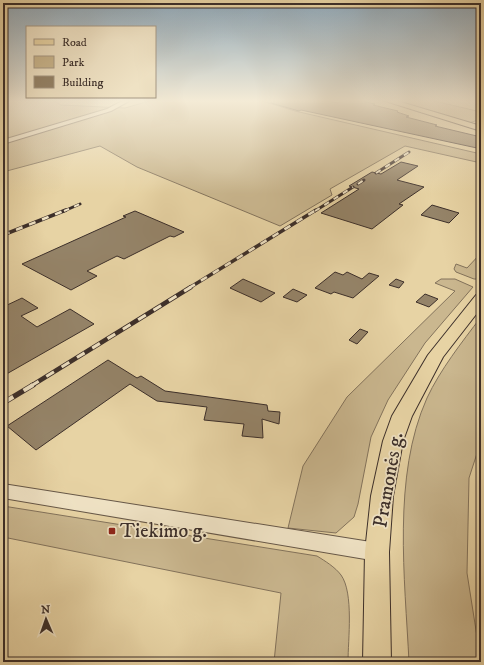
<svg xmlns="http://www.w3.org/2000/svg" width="484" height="665" font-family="'IM FELL DW Pica',serif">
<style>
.green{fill:#cab78f;stroke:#83735c}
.building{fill:#958469;stroke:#3c2f2a}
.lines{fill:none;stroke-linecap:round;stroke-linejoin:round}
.minor-casing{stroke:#675848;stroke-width:2}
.major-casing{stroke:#3c2f2a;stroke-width:2}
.minor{fill:#efe2c4;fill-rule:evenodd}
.major{fill:#e7d3a4;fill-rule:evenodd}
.rail-far3-casing{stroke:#3c2f2a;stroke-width:3}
.rail-far2-casing{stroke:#3c2f2a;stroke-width:3.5}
.rail-far1-casing{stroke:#3c2f2a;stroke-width:4.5}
.rail-casing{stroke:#3c2f2a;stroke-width:5.5}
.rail-far3{stroke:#efe2c4;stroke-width:2;stroke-dasharray:5.5;stroke-linecap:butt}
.rail-far2{stroke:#efe2c4;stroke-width:2.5;stroke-dasharray:7;stroke-linecap:butt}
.rail-far1{stroke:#efe2c4;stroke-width:3;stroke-dasharray:9;stroke-linecap:butt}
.rail{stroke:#efe2c4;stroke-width:4;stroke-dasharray:12;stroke-linecap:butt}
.poi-dot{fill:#8f2418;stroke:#efe2c4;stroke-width:1.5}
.labels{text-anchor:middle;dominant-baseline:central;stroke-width:3.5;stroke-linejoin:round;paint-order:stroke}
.near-street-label{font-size:20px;fill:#3c2f2a;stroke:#efe2c4}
.near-poi-label{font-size:20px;fill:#3c2f2a;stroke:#efe2c4;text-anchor:start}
</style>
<rect width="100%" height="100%" fill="#e7d3a4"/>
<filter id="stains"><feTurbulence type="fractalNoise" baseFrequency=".005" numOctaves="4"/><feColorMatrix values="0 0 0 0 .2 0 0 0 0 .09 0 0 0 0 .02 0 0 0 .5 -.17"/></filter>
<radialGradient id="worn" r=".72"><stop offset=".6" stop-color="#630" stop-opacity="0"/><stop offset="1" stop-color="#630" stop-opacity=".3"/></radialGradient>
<!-- green -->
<path class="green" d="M3,100H54V101L61,105L125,108L153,100H259L295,111L481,154V163L405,146L330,189L332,195L280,226L137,167L100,146L3,172Z
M388,100H430L481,112V119L466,124Z
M481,253L480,279H474L456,272L454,269L456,264L467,268Z
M441,279H455L473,287L425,343L388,400L371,437L358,504L354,517L336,533L288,528L303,466L347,397L455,291L435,283Z
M481,317V441L469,478L467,573L481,662H409C405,579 392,476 427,398C440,370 462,342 481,317Z
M3,506L317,556C325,561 335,567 341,575C354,593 348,640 348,662H274L281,593L3,537Z"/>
<!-- building -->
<path class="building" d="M272,100H323L338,103L344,100H358L375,104L373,105L398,111L397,112L409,116L406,117L437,125L435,126L481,137V145L477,148L301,110L299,111L271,103Z
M401,162L418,166L397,180L424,187L399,204L403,205L372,229L321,213L359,189L349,186L372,172L381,174Z
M432,205L459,213L449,223L421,215Z
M135,211L184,232L174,237L170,236L124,259L117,256L87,271L97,276L71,290L22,264L126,217L123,216Z
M335,272L343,275L347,272L362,279L369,273L379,276L353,298L334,292L331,294L315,288Z
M243,279L275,293L261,302L230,288Z
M396,279L404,282L399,288L389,285Z
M293,289L307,295L297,302L283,297Z
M425,294L438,299L429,307L416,302Z
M22,298L38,308L21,316L37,327L70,309L94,324L3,376V307Z
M360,329L368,332L357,344L349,340Z
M108,360L137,378L141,376L165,391L267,405L268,411L280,412L279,424L262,419L263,438L242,436L244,424L204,420L207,407L157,401L130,384L36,450L7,426Z"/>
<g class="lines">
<defs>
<path id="minor" d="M124,100H131L111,111L3,144V140L107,109Z
M3,484L377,543L383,546L386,552L383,558L377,561L3,498Z"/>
<path id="major" d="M382,100H394L481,126V131Z
M481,294V308L443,357L412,416L403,441L393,496L389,552L391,662H363L365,552L371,496L383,441L392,416L428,355L476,295Z"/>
</defs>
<!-- minor casing -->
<use href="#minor" class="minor-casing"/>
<!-- major casing -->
<use href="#major" class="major-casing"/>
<!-- minor -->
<use href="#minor" class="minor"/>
<!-- major -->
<use href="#major" class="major"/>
<defs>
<path id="rail-far3" d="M376,173L409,152
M358,184L364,180
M64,211L80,204
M315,211L353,187"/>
<path id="rail-far2" d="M3,235L66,210
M189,288L316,210"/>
<path id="rail-far1" d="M31,386L191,287"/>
<path id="rail" d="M3,403L33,385"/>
</defs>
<!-- rail-far3 casing -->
<use href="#rail-far3" class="rail-far3-casing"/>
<!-- rail-far2 casing -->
<use href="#rail-far2" class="rail-far2-casing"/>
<!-- rail-far1 casing -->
<use href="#rail-far1" class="rail-far1-casing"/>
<!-- rail casing -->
<use href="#rail" class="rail-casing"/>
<!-- rail-far3 -->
<use href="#rail-far3" class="rail-far3"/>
<!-- rail-far2 -->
<use href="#rail-far2" class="rail-far2"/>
<!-- rail-far1 -->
<use href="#rail-far1" class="rail-far1"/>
<!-- rail -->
<use href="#rail" class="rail"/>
</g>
<!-- sky -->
<linearGradient id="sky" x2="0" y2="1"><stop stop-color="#90aabc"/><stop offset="0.52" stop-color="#f4ebd6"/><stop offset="1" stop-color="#f4ebd6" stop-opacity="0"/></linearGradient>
<rect width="484" height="194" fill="url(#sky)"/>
<!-- markers -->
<rect class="poi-dot" x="108" y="527" width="8" height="8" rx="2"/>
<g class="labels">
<!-- near-street labels -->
<g class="near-street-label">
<text transform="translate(389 480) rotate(-80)">Pramonės g.</text>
</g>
<!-- near-poi labels -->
<g class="near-poi-label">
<text x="120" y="531">Tiekimo g.</text>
</g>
</g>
<!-- margin -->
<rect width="484" height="665" fill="none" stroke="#e7d3a4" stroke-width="16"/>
<rect x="4" y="4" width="476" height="657" fill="none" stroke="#3c2f2a" stroke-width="2"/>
<rect x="8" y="8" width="468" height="649" fill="none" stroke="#3c2f2a"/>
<!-- legend -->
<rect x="26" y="26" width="130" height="72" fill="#efe2c4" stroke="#a79a86"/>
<rect x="34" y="39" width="20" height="6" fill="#e7d3a4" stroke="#a79a86"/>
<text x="62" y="46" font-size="12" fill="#3c2f2a">Road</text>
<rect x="34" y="56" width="20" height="12" fill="#cab78f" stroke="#a79a86"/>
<text x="62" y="66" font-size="12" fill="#3c2f2a">Park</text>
<rect x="34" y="76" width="20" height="12" fill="#958469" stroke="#a79a86"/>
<text x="62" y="86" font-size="12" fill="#3c2f2a">Building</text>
<!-- north arrow -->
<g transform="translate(46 619) rotate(358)" stroke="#efe2c4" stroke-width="3" paint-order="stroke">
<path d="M0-3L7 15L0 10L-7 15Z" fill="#3c2f2a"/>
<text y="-6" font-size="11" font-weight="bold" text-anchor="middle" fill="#3c2f2a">N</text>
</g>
<rect width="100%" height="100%" filter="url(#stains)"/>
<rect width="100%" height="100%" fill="url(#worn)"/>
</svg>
